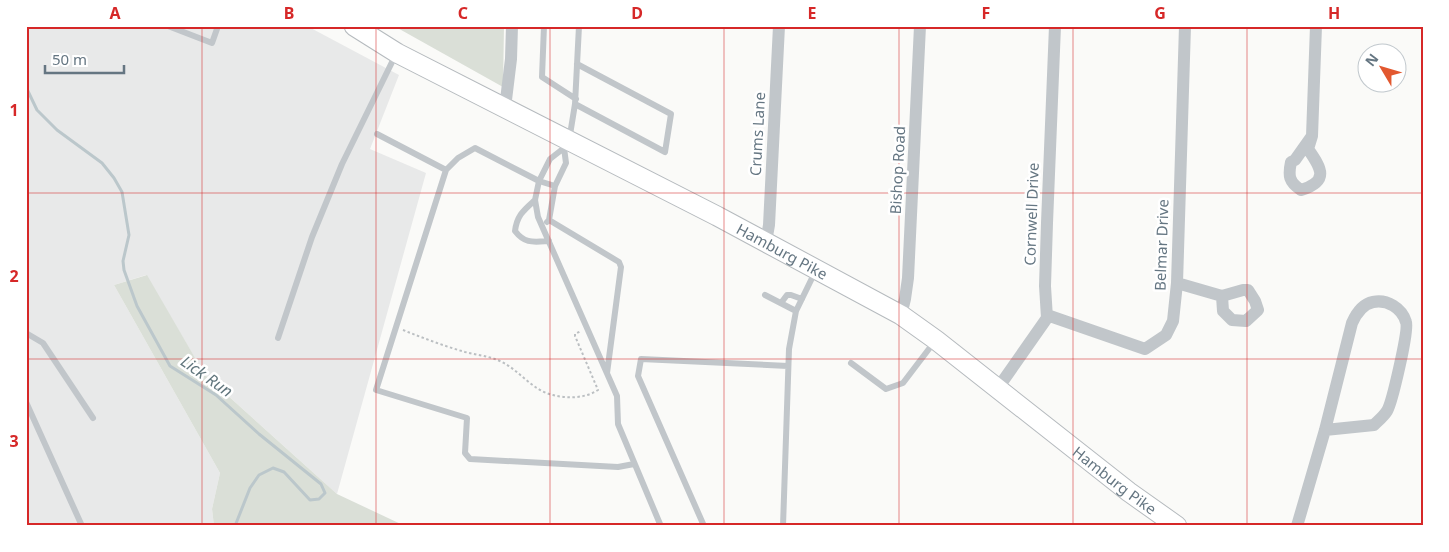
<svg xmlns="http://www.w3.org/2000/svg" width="1449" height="552" font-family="'Noto Sans',sans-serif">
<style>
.built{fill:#e8e9e9}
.green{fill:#dadfd7}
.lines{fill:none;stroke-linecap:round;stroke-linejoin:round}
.stream{stroke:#bbc7cb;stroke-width:3}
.primary-casing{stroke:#b5babe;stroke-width:21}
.path{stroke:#bbbfc2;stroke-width:2;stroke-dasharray:2.5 2.5;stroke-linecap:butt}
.service{stroke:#c1c6ca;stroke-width:6}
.minor{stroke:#c1c6ca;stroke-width:12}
.primary{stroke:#fff;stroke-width:19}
.grid{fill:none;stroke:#d62828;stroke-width:1;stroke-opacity:0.55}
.labels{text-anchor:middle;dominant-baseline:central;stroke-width:5;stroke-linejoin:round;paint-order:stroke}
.street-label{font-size:15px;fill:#657682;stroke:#fff}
.water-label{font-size:16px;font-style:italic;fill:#60757c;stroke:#fff}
.neatline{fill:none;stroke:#d62828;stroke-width:2}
.grid-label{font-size:16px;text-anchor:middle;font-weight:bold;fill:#d62828}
</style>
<rect width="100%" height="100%" fill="#fafaf8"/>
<!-- built -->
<path class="built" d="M26,26H307L399,75L370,149L426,173L337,494L205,375L146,275L114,285L220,473L212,509L214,526H26Z"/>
<!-- green -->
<path class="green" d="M394,26H504L503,87Z
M147,275L205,375L337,494L405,526H214L212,509L220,473L114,285Z"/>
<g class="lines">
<!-- stream -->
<path class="stream" d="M26,87L37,110L57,130L102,163L114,178L122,192L129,235L123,261L124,270L137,306L170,366L216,395L259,434L321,484L325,493L319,499L310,500L284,472L273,468L259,475L250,488L235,526"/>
<defs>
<g id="primary">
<path id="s1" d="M354,26L397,53L717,216L901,315L936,340L1129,492L1177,526"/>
</g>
</defs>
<!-- primary casing -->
<use href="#primary" class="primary-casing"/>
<!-- path -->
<path class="path" d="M403,330C423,338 444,346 465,352C477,355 490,356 502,362C520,371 533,391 553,395C568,399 586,398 598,390L575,336V334L581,331"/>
<!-- service -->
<path class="service" d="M168,26L212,43L218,26
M544,26L542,77L576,99
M579,26L575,104L569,141L564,148L550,159L539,181L535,200L538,217L617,396L618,424L660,524
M575,104L665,152L671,114L577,64
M377,134L446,170
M555,186L539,181L475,148L458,158L446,170L376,390L467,418L465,453L470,459L618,467L634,464
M535,200C524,210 517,215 515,231C525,244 533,242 549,241
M549,220L619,262L621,267L607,373
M547,222L549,220L555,186L566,163L564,148
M765,295L796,311
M781,303L787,295H791L802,299
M26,333L43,343L93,418
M278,338L312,237L342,164L396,54
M851,363L886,389L903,383L935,341
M26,402L82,526
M704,526L638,376L641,359L788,366
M783,526L789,349L796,311L815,272"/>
<!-- minor -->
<path class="minor" d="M505,108L511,59L512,26
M1312,136L1295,160L1291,162C1288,176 1289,182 1301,190C1329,181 1322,169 1308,149L1312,136L1316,26
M766,242L769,225L779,26
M1177,283L1222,296L1243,290H1248L1255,301L1258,310L1246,321L1232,320L1223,311L1222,296
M901,315L905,299L908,278L920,26
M1047,315L1145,349L1166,335L1173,321L1177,283L1185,26
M998,388L1047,318L1045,286L1047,223L1055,26
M1297,526L1325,430L1352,323C1356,314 1363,304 1373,302C1387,299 1402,308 1406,322C1409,330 1392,403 1387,411C1384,416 1378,421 1374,425L1325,430"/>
<!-- primary -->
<use href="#primary" class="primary"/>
</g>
<!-- grid -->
<path class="grid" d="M202,26V526M376,26V526M550,26V526M724,26V526M899,26V526M1073,26V526M1247,26V526M26,193H1423M26,359H1423"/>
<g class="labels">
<!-- street labels -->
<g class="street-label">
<text transform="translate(757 134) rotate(-87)">Crums Lane</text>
<text transform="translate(897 170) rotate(-87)">Bishop Road</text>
<text transform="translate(1031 214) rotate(-88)">Cornwell Drive</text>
<text transform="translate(1161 245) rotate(-88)">Belmar Drive</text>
<text stroke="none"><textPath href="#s1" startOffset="484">Hamburg Pike</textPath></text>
<text stroke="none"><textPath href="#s1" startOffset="889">Hamburg Pike</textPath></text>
</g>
<!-- water labels -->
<g class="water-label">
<text transform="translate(207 376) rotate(35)">Lick Run</text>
</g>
</g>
<!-- border -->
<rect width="1449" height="552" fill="none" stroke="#ffffff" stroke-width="55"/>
<!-- north arrow -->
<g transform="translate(1382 68) rotate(308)"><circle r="24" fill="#ffffff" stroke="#c1c8cd"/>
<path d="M0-4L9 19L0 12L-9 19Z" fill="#e2582f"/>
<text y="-8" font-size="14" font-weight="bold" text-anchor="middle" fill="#657682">N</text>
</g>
<!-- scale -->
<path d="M45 65v8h79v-8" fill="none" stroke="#657682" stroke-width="2.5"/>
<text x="52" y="65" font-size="15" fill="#657682" stroke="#ffffff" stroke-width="4" paint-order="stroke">50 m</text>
<rect x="28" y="28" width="1394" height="496" class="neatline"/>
<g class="grid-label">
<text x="115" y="19">A</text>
<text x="289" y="19">B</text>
<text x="463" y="19">C</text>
<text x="637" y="19">D</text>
<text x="812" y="19">E</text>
<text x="986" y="19">F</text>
<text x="1160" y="19">G</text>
<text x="1334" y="19">H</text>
<text x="14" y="116">1</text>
<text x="14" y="282">2</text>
<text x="14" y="447">3</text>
</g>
</svg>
